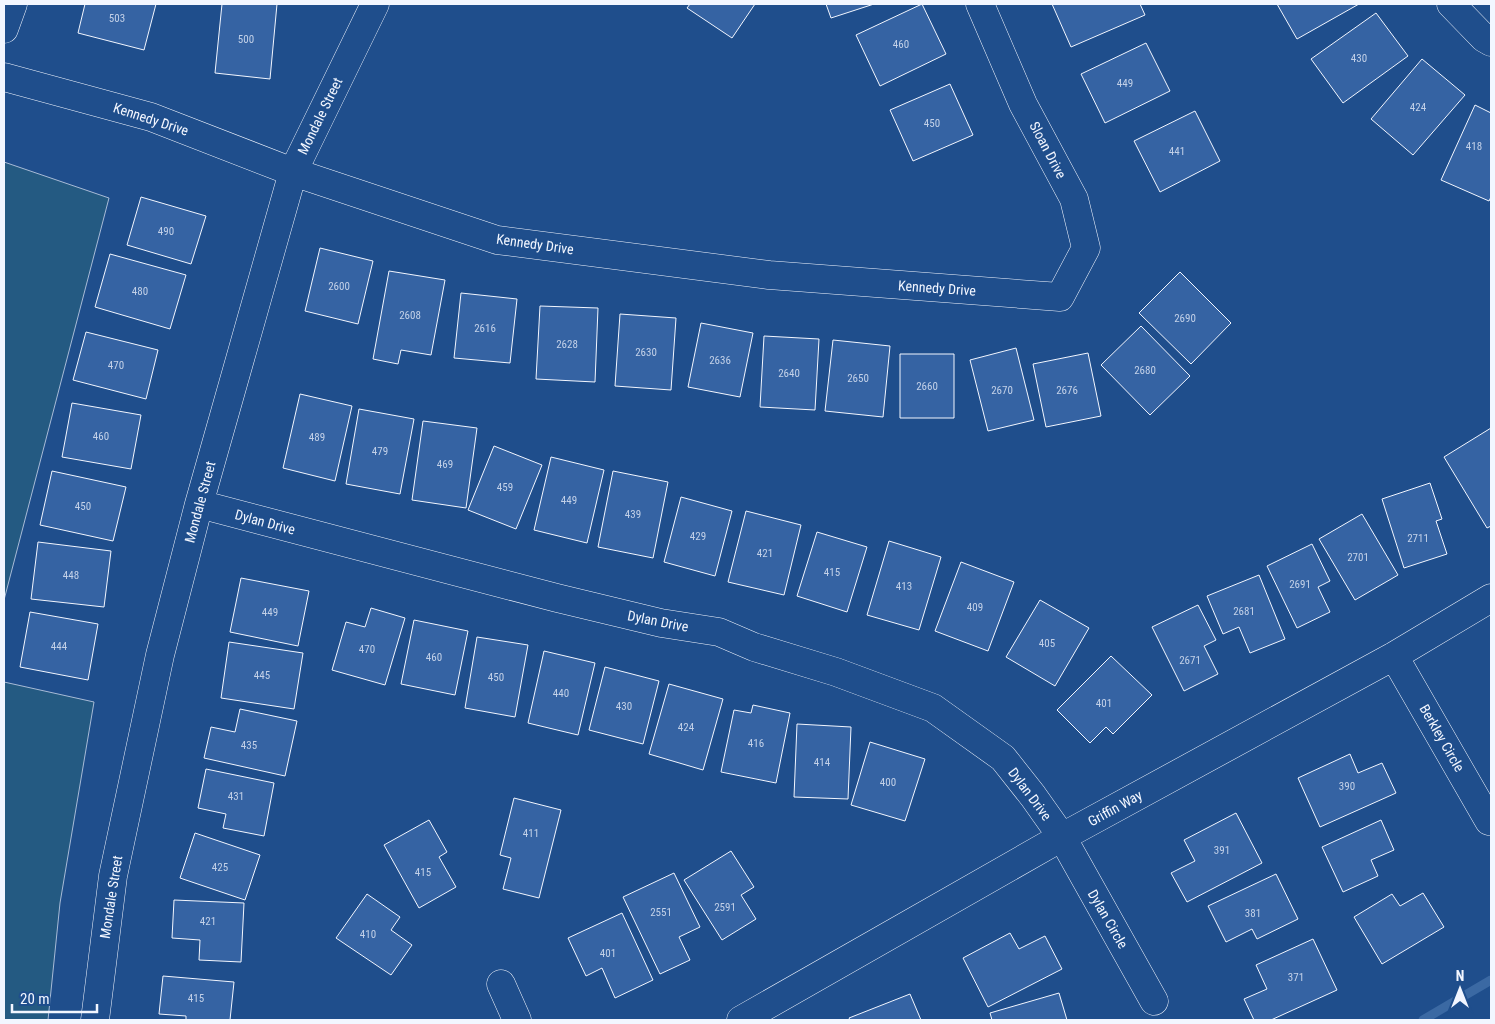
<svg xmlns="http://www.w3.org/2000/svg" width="1495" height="1024" font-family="'Roboto Condensed',sans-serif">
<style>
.green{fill:#245a82;stroke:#a8bbd7}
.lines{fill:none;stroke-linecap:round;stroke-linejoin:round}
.stream{stroke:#3b69a3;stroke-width:9}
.building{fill:#3563a3;stroke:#f2f6ff}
.minor-casing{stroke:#f2f6ff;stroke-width:29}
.minor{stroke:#1f4e8c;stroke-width:28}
.labels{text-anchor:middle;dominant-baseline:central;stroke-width:4;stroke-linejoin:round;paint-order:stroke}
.number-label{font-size:11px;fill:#c3d1e8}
.street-label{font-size:14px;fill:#f2f6ff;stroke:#1f4e8c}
</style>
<rect width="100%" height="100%" fill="#1f4e8c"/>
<!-- green -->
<path class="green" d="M4,162L109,198L4,600Z
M4,682L94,702L60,903L48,1020H4Z"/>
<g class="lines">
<!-- stream -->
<path class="stream" d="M1423,1020L1491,980"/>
</g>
<!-- building -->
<path class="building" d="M85,4H156L144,50L78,33Z
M222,4H277L270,79L215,73Z
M690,4H755L732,38L687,8Z
M826,4H874L831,18Z
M922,4L946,54L880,86L856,35Z
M1052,4H1140L1145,15L1071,47Z
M1277,4H1359L1297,39Z
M1376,13L1408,56L1343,103L1311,59Z
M1146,43L1170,91L1105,123L1081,74Z
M1422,59L1465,95L1413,155L1371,119Z
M950,84L973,135L913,161L890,110Z
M1475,105L1491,113V197L1489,201L1441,180Z
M1195,111L1220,161L1160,192L1134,141Z
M141,197L206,216L191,264L127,245Z
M320,248L373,261L358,324L305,311Z
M110,254L186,275L170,329L95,307Z
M389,271L445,280L431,355L401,350L398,364L373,359Z
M1180,272L1231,323L1191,364L1139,313Z
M461,293L517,299L510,363L454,358Z
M540,306L598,308L595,382L536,379Z
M620,314L676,318L671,390L615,386Z
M701,323L753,333L740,397L688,387Z
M1141,326L1190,376L1150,415L1101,365Z
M86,332L158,350L146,399L73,380Z
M764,336L819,339L815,410L760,407Z
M833,340L890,346L883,417L825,411Z
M1016,348L1034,420L988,431L970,360Z
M1088,353L1101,416L1046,427L1033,364Z
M900,354H954V418H900Z
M300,394L352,406L335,481L283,468Z
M72,403L141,415L131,469L62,457Z
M359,409L414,419L400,494L346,484Z
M423,421L477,428L466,508L412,500Z
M1491,428V526L1487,528L1444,457Z
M494,446L542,465L516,529L468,510Z
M551,457L604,470L587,543L534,530Z
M52,471L126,487L113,541L40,525Z
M613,471L668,482L653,558L598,547Z
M1430,483L1442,519L1436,521L1447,554L1404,568L1382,499Z
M681,497L732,511L715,576L664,562Z
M746,511L801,525L784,595L728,582Z
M1362,514L1398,575L1355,600L1319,539Z
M817,532L867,547L847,612L797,596Z
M889,541L941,557L919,630L867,615Z
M38,542L111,551L104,607L31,599Z
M1312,544L1330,581L1318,587L1330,612L1297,628L1267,566Z
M961,562L1014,582L988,651L935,631Z
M1259,575L1285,639L1250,653L1239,627L1223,634L1207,596Z
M241,578L309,591L298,646L230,632Z
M1040,600L1089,628L1055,686L1006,657Z
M1198,605L1216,640L1204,646L1218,674L1184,691L1152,627Z
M371,608L405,618L385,685L332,670L346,622L365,627Z
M30,612L98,624L88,680L20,667Z
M414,620L468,631L455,695L401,684Z
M477,637L528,645L515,717L465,708Z
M229,642L303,653L294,709L221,698Z
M544,651L595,663L578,735L528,723Z
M1111,656L1152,695L1113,734L1106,727L1090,743L1057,710Z
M605,667L659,681L643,744L589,730Z
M669,684L723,699L703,770L649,754Z
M753,705L790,713L776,783L721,772L734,710L751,713Z
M240,709L297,721L285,776L204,758L211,727L235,732Z
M797,724L851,727L848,799L794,797Z
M870,742L925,759L905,821L851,805Z
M1350,754L1358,773L1382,763L1396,793L1320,827L1298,778Z
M206,769L274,783L264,836L223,828L226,814L198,808Z
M514,798L561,810L539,898L503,889L511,858L500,855Z
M1236,813L1262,863L1187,902L1171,873L1195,861L1184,840Z
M429,820L447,852L439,857L456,887L419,908L384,845Z
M1381,820L1394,850L1371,860L1378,876L1343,892L1322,847Z
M195,833L260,855L245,900L180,878Z
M731,851L754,887L741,895L756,919L722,940L684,880Z
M674,873L700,927L679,937L690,960L660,974L623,897Z
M1276,874L1298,919L1257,939L1252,929L1226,942L1208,906Z
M1423,893L1444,927L1382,964L1354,917L1392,894L1400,906Z
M367,894L400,917L391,930L412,945L391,975L336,938Z
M174,900L244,903L241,962L199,960L200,940L172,938Z
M622,913L653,980L615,998L602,968L586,976L568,938Z
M1010,933L1019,949L1045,936L1062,969L988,1007L963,958Z
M1313,939L1337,990L1271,1020H1254L1244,999L1267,989L1256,965Z
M163,976L234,982L230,1020H186V1016L159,1014Z
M1059,993L1067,1020H992L990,1013Z
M910,994L921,1020H850L849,1018Z"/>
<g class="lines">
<defs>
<path id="minor" d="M1451,4L1484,38L1491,42
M4,29L13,4
M4,77L151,117L293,172L497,240L769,275L1060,297L1086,248L1074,199L1023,104L980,4
M199,504L557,598L661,623L719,632L754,647L836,672L933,708L1003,758L1033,796L1062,837L1154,1001
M1394,656L1489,821
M501,984L517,1020
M95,1020L113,876L160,655L199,504L293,172L375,4
M741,1020L1062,837L1394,656L1491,598"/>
</defs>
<!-- minor casing -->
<use href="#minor" class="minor-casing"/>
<!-- minor -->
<use href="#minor" class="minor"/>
</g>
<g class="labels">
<!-- number labels -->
<g class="number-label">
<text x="117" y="18">503</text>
<text x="246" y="39">500</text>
<text x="901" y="44">460</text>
<text x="1359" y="58">430</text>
<text x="1125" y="83">449</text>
<text x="1418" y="107">424</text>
<text x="932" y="123">450</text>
<text x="1474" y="146">418</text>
<text x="1177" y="151">441</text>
<text x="166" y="231">490</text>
<text x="339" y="286">2600</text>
<text x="140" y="291">480</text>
<text x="410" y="315">2608</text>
<text x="1185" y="318">2690</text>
<text x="485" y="328">2616</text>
<text x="567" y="344">2628</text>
<text x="646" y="352">2630</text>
<text x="720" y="360">2636</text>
<text x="116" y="365">470</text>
<text x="1145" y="370">2680</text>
<text x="789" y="373">2640</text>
<text x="858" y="378">2650</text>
<text x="927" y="386">2660</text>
<text x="1002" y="390">2670</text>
<text x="1067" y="390">2676</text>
<text x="101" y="436">460</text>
<text x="317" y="437">489</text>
<text x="380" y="451">479</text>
<text x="445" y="464">469</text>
<text x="505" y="487">459</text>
<text x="569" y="500">449</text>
<text x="83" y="506">450</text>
<text x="633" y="514">439</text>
<text x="698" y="536">429</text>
<text x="1418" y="538">2711</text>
<text x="765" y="553">421</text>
<text x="1358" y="557">2701</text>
<text x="832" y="572">415</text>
<text x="71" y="575">448</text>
<text x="1300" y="584">2691</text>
<text x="904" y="586">413</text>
<text x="975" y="607">409</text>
<text x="1244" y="611">2681</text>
<text x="270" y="612">449</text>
<text x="1047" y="643">405</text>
<text x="59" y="646">444</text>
<text x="367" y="649">470</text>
<text x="434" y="657">460</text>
<text x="1190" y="660">2671</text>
<text x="262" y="675">445</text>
<text x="496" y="677">450</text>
<text x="561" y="693">440</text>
<text x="1104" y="703">401</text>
<text x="624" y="706">430</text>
<text x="686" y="727">424</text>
<text x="756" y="743">416</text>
<text x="249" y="745">435</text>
<text x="822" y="762">414</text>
<text x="888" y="782">400</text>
<text x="1347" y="786">390</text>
<text x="236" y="796">431</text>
<text x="531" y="833">411</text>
<text x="1222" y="850">391</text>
<text x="220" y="867">425</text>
<text x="423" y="872">415</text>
<text x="725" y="907">2591</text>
<text x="661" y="912">2551</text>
<text x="1253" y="913">381</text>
<text x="208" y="921">421</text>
<text x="368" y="934">410</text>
<text x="608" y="953">401</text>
<text x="1296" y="977">371</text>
<text x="196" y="998">415</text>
</g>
<!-- street labels -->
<g class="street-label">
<text transform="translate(320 116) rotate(-64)">Mondale Street</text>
<text transform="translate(151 119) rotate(18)">Kennedy Drive</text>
<text transform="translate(1048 150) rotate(62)">Sloan Drive</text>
<text transform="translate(535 244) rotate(8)">Kennedy Drive</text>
<text transform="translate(937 288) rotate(4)">Kennedy Drive</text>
<text transform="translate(200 502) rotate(-75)">Mondale Street</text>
<text transform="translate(265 522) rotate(15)">Dylan Drive</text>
<text transform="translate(658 621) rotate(11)">Dylan Drive</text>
<text transform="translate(1442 738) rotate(60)">Berkley Circle</text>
<text transform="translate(1030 794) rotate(53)">Dylan Drive</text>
<text transform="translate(1115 808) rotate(-29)">Griffin Way</text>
<text transform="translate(111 897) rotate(-81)">Mondale Street</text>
<text transform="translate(1108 919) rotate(60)">Dylan Circle</text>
</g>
</g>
<!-- border -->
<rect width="1495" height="1024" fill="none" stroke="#f2f6ff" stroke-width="10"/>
<!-- north arrow -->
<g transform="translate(1460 989)" stroke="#1f4e8c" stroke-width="4" paint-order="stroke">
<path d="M0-4L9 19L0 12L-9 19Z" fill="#f2f6ff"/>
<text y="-8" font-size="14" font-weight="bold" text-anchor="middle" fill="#f2f6ff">N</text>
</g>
<!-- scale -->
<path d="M12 1004v8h85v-8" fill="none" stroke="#f2f6ff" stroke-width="2.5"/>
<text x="20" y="1004" font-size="15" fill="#f2f6ff" stroke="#1f4e8c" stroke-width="4" paint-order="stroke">20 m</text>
</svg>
